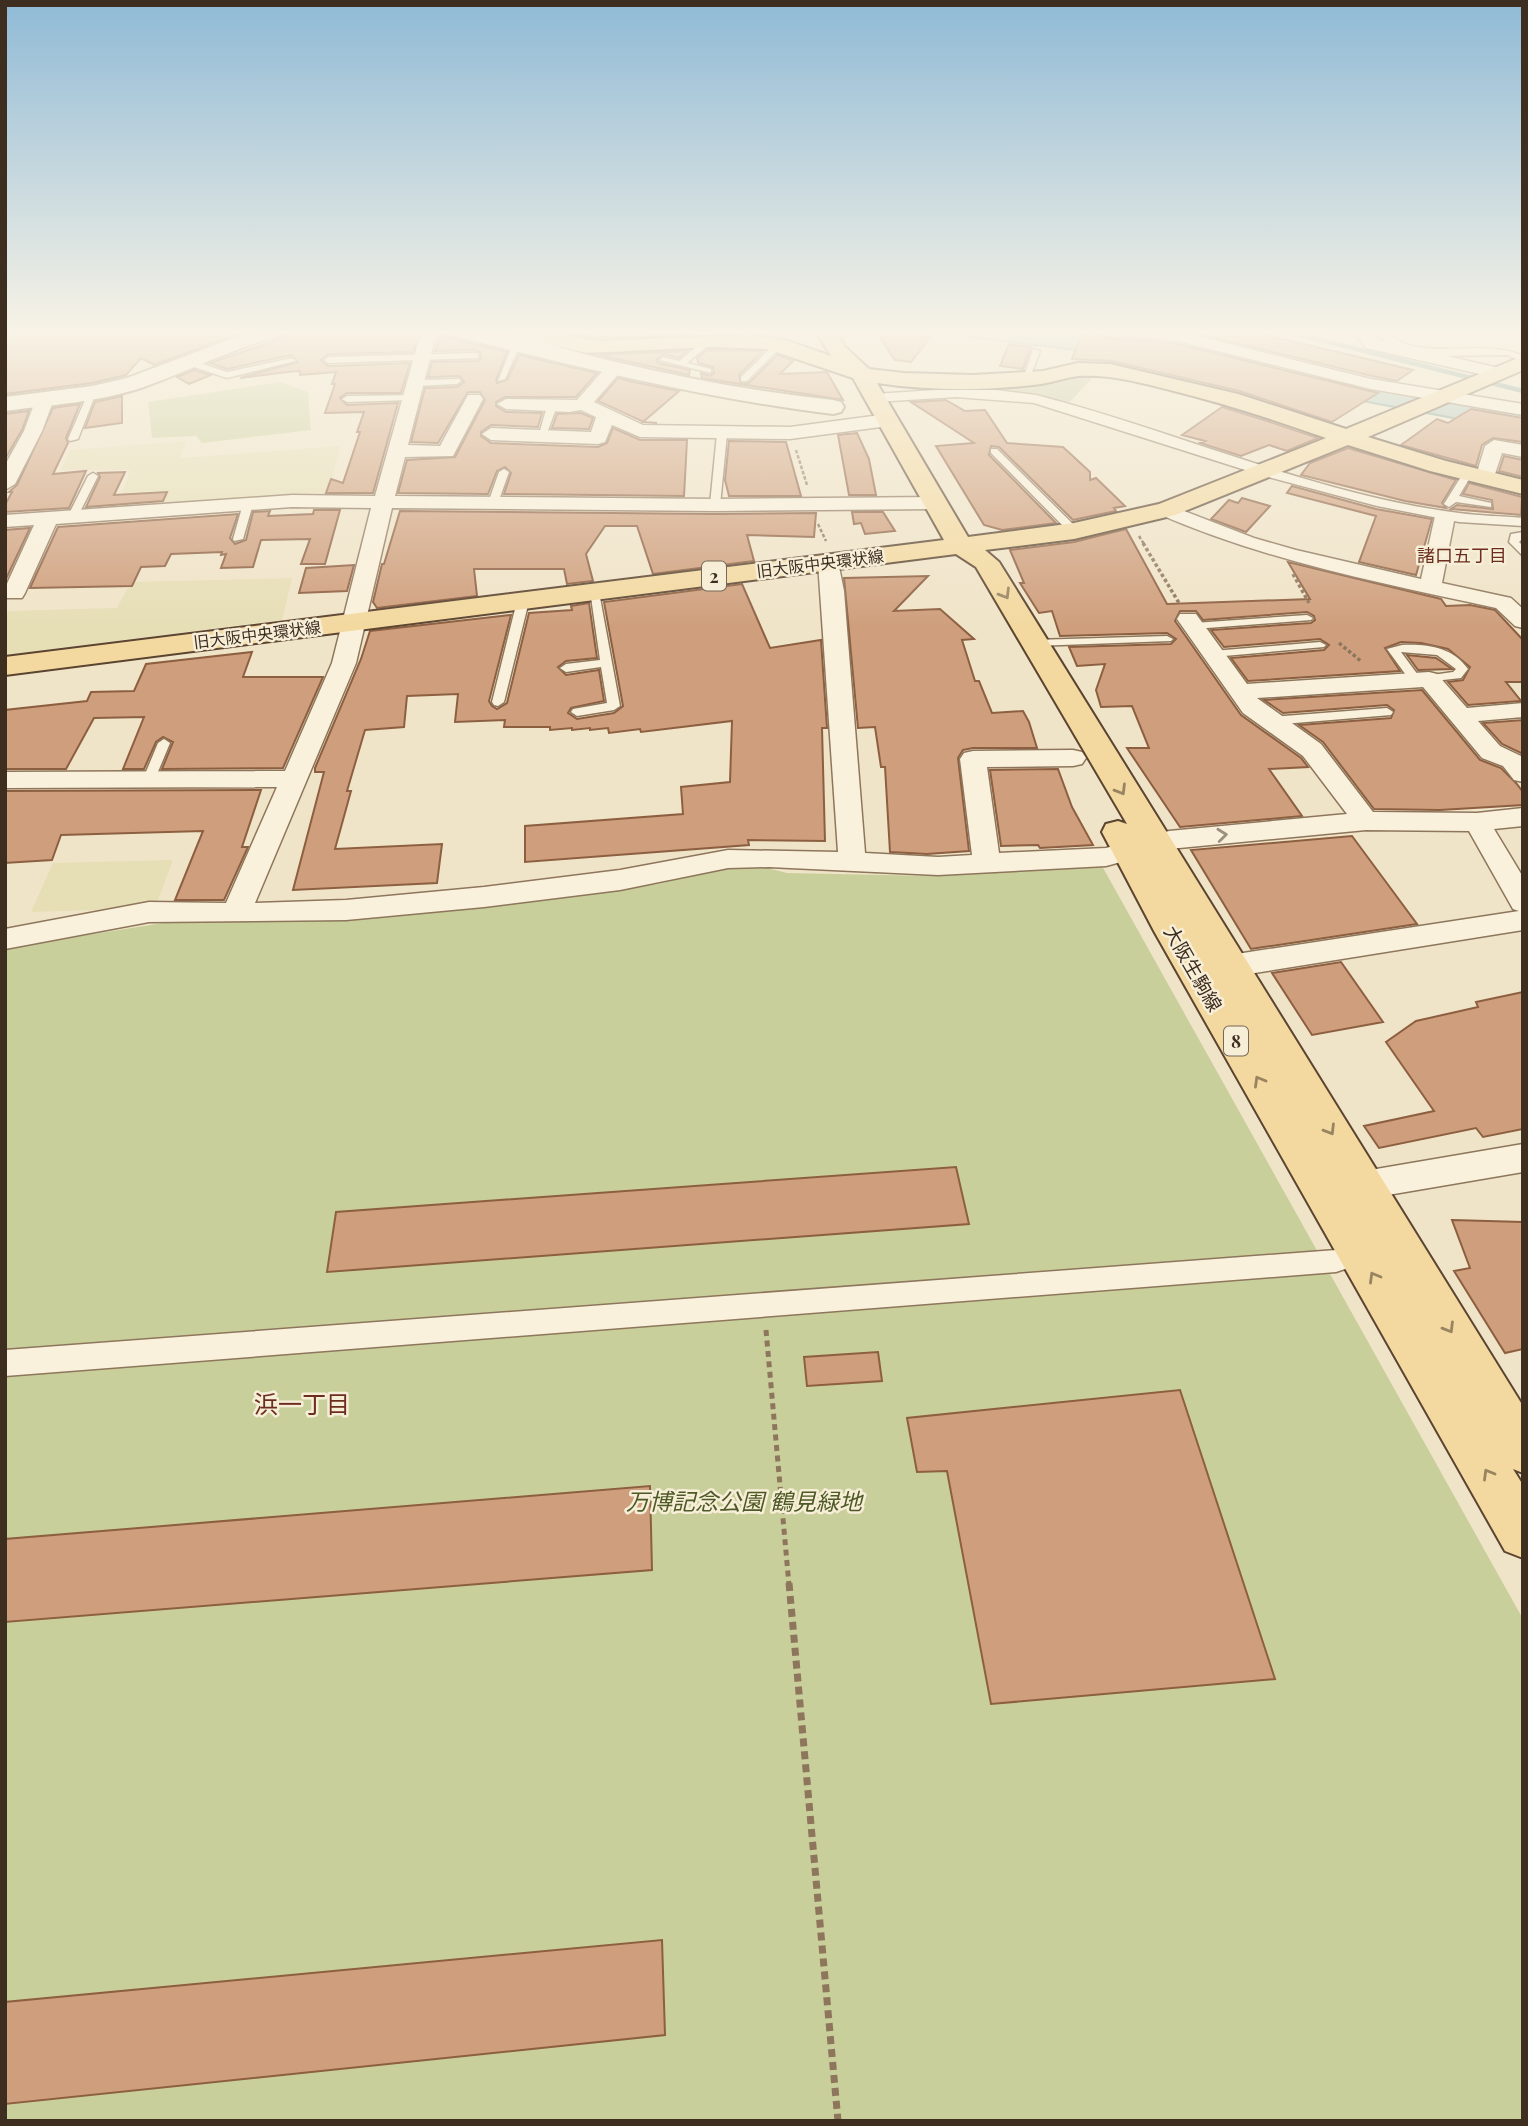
<svg xmlns="http://www.w3.org/2000/svg" width="1528" height="2126" font-family="'Playfair Display','Noto Sans JP',serif">
<style>
.farmland{fill:#e6deb5}
.green{fill:#c9cf9b}
.cemetery{fill:#bfc49a}
.water{fill:#a9c4bc;stroke:#6f938a;stroke-width:2}
.lines{fill:none;stroke-linecap:round;stroke-linejoin:round}
.stream{stroke:#6f938a;stroke-width:4.5}
.building{fill:#cf9f7d;stroke:#8d5f41;stroke-width:2}
.service-casing{stroke:#8d765c;stroke-width:3}
.pedestrian-casing{stroke:#8d765c;stroke-width:3}
.minor-casing{stroke:#8d765c;stroke-width:3}
.tertiary-casing{stroke:#8d765c;stroke-width:4}
.primary-casing{stroke:#5b4430;stroke-width:4}
.path-far3{stroke:#8d765c;stroke-width:2.5;stroke-dasharray:3.5 2;stroke-linecap:butt}
.path-far2{stroke:#8d765c;stroke-width:3.5;stroke-dasharray:3.5 2.5;stroke-linecap:butt}
.path-far1{stroke:#8d765c;stroke-width:5;stroke-dasharray:6 4.5;stroke-linecap:butt}
.path{stroke:#8d765c;stroke-width:7;stroke-dasharray:8 5;stroke-linecap:butt}
.service{fill:#faf1dc;fill-rule:evenodd}
.pedestrian{fill:#faf1dc;fill-rule:evenodd}
.minor{fill:#faf1dc;fill-rule:evenodd}
.tertiary{fill:#faf1dc;fill-rule:evenodd}
.primary{fill:#f3d9a0;fill-rule:evenodd}
.oneway{stroke:#988460}
.oneway2{stroke:#9c907e}
.labels{text-anchor:middle;dominant-baseline:central;stroke-width:5;stroke-linejoin:round;paint-order:stroke}
.far-street-label{font-size:16px;fill:#3d2e20;stroke:#f7eed8}
.far-neighbourhood-label{font-size:18px;fill:#6b2e1e;stroke:#f7eed8}
.shield{fill:#f7eed8;stroke:#756857;stroke-width:2}
.shield-label{font-size:18px;font-weight:bold;fill:#3d2e20}
.street-label{font-size:19px;fill:#3d2e20;stroke:#f7eed8}
.near-park-label{font-size:23px;font-style:italic;fill:#4d5a26;stroke:#f7eed8}
.near-neighbourhood-label{font-size:24px;fill:#6b2e1e;stroke:#f7eed8}
</style>
<rect width="100%" height="100%" fill="#f0e4c8"/>
<!-- farmland -->
<path class="farmland" d="M186,441L180,458L340,446L329,493H299L117,508L130,470H60L70,450Z
M292,578L282,620L5,655V617L9,611L117,608L131,582Z
M173,860L155,908L31,912L53,863Z"/>
<!-- green -->
<path class="green" d="M280,382L308,392L311,430L202,443L196,436L152,438L148,402Z
M759,866L787,873L932,876L1102,866L1523,1619V2121H5V948L163,923L421,913L659,884L723,868Z"/>
<!-- cemetery -->
<path class="cemetery" d="M1097,373L1066,406L1002,392L943,389Z"/>
<!-- water -->
<path class="water" d="M914,330H1016L1100,339L1523,415V431L1116,355Z"/>
<g class="lines">
<!-- stream -->
<path class="stream" d="M1281,330L1523,391"/>
</g>
<!-- building -->
<path class="building" d="M42,330H249L154,365L141,358L126,375L92,383L5,394V332Z
M291,330H422L413,352L328,354L321,360L328,366L410,363L401,393H347L340,398L347,405L398,403L373,493H326L331,479L343,483L360,432H357L364,412L325,413L335,384H332L336,372L300,375V371L287,372L240,378L298,362L291,355L227,369L210,363L286,337Z
M547,330H691V335L598,338Z
M875,330H885L932,335L911,362L895,360Z
M1083,330H1093L1103,338L1173,343L1378,393L1332,422L1239,391L1111,361L1072,359Z
M1182,330H1245L1413,370L1397,381L1372,376Z
M442,333L445,337L507,352L496,380L497,383L507,380L519,355L597,373L576,397H505L496,402V406L506,412L542,413L538,427L491,425L481,432V436L491,443L598,447L607,443L613,428L640,440H687L684,496L504,494L511,473L505,467L497,471L488,494L398,493L407,460L455,457L485,400L480,392H468L438,443L411,442L425,388L457,387L464,382L460,376L428,377L432,362L478,361L481,358L480,352L475,350L435,351Z
M1009,344L1031,347L1023,369L1000,366Z
M707,350L763,351L739,375L741,384L749,383L777,355L793,361L780,374L827,372L843,400L702,378L701,373L710,376L714,373L713,367L698,363L697,358Z
M688,351L678,358L664,354L656,360L658,363L690,370L689,375L599,355Z
M194,370L211,375L189,384L177,377Z
M618,378L638,383L679,391L643,422L657,423L644,422L598,401Z
M122,396V423L85,428L95,402Z
M946,400L965,411L985,410L1007,443L1063,447L1090,472V480L1096,478L1125,506L1114,508L1116,511L1073,520L999,447L991,446L989,455L1056,523L1002,530L984,525L936,446L974,443L911,402Z
M80,404L66,438L68,443L53,474L86,471L69,508L5,512V505L12,492H9L17,485L53,408Z
M1222,407L1267,421L1318,438L1287,451L1269,445L1241,456L1200,443L1205,441L1182,435Z
M1471,409L1523,418V442L1493,438L1482,445L1476,466L1401,445L1437,419L1448,423Z
M29,411L22,430L5,459V414Z
M581,413L593,418L589,429L552,428L557,414Z
M857,433L869,459L876,495H849L838,435Z
M729,441L786,442L801,496H729L725,480Z
M1348,448L1456,480L1442,503L1446,508L1405,501L1301,475L1310,463Z
M1504,456L1523,460V477L1499,471Z
M125,472L114,495L167,492L163,501L86,507L100,477L98,473Z
M1469,483L1522,497L1521,515L1451,509L1457,505L1493,509L1492,500L1463,494Z
M1292,486L1376,509L1432,519L1416,575L1359,562L1376,516L1287,493Z
M1242,498L1270,506L1246,532L1211,519L1229,500L1238,503Z
M314,510H340L325,564H301L310,539L261,540L253,567L221,568L226,554L221,555L222,552L171,554L165,566L141,567L132,586L30,588L58,527L238,514L230,538L235,544L246,540L253,512L270,511L268,516L313,514Z
M400,511L715,514L816,513L814,537L747,535L754,561L653,574L637,526H605L586,554L593,581L567,584L564,569H474L477,596L377,608L373,602L382,564H384Z
M852,512H883L895,531L865,534L861,523L854,524Z
M30,528L5,581V530Z
M1126,529L1167,604L1310,599L1288,562L1441,599L1446,606L1470,605L1495,610L1523,640V682H1506L1521,701L1468,705L1448,682L1463,680L1470,667L1448,649L1421,643L1401,642L1385,648L1400,671L1248,681L1231,658L1324,650L1329,645L1320,639L1224,647L1211,630L1311,623L1315,620L1314,616L1307,612L1203,620L1196,611H1180L1175,621L1241,715L1301,758L1308,767L1269,769L1302,816L1180,827L1127,748H1149L1132,706L1101,707L1096,690L1105,664L1077,666L1069,647L1171,644L1176,639L1167,633L1060,636L1052,611L1039,613L1020,583H1024L1010,550L1074,542Z
M354,565L347,591L299,593L306,568Z
M928,576L894,611L940,609L974,639L962,640L975,681H979L992,713L1023,711L1029,722L1037,748H973L963,750L958,758L969,851L927,854L890,852L885,767H881L875,727L858,728L844,578Z
M742,584L770,648L821,640L827,728H822L825,841L748,840L749,845L525,862V826L683,814L681,787L730,782L732,721L641,732L640,729L609,733L608,728L590,730V728L572,730V728L550,730V727H504L505,720L455,722L458,694L407,696L404,727L365,730L347,791H351L335,849L442,844L437,883L293,890L324,772H315V768L361,659L370,631L511,615L489,701L492,706L497,709L507,703L529,613L572,610L571,606L589,603L597,658L566,661L558,667L566,675L599,670L604,701L571,708L568,713L577,719L614,713L623,706L604,602Z
M252,652L243,677H323L283,768L162,769L173,742L163,737L156,742L144,769H123L144,717L94,718L66,769H5V710L87,701L91,692L134,691L146,664Z
M1407,655L1436,658L1452,669L1418,670Z
M1422,690L1480,760L1501,768L1516,783L1523,792V805L1440,810L1374,809L1323,742L1299,725L1391,718L1394,710L1387,705L1283,713L1264,700Z
M1523,720V754L1502,744L1483,723Z
M1058,769L1072,807L1093,845L1040,848L1038,845L1001,846L990,770Z
M261,790L242,847H248L224,900H175L203,831L61,835L52,860L5,863V791Z
M1352,836L1417,924L1251,949L1191,850Z
M1341,962L1383,1022L1312,1035L1272,973Z
M1523,992V1129L1483,1137L1476,1128L1379,1148L1364,1126L1434,1111L1386,1042L1416,1021L1478,1007L1476,1002Z
M956,1167L969,1224L327,1272L336,1212Z
M1452,1220L1523,1222V1349L1505,1353L1454,1271L1470,1268Z
M878,1352L882,1381L807,1386L804,1357Z
M1180,1390L1275,1679L991,1704L947,1471L917,1472L907,1418Z
M650,1486L652,1570L5,1622V1539Z
M662,1940L665,2035L5,2104V2002Z"/>
<g class="lines">
<defs>
<path id="service" d="M1375,330H1383C1420,366 1480,336 1523,356V362L1507,355L1442,356L1388,344Z
M708,338L711,339V343L687,363L711,369V373L659,360L663,357L679,361Z
M777,342L784,344L747,381H741V377Z
M513,343L520,345L505,379L498,381Z
M1033,349L1040,351L1029,380L1022,382Z
M475,353L478,354V358L328,363L324,360L328,357Z
M185,358L227,372L292,358L296,361L227,378L182,363L181,361Z
M460,379L461,381L457,384L416,386L412,383L416,380Z
M89,391L96,393L78,439L70,441L68,439Z
M415,395L416,397L412,400L347,402L342,399L347,396Z
M552,403L557,406L546,436L538,438L547,406Z
M722,431L727,434L720,505L715,508L710,505L717,434Z
M991,449H997L1078,529V533H1070L991,453Z
M504,469L509,472L498,503L489,505L488,503L499,472Z
M1467,471L1472,474L1459,496L1491,503V507L1456,502L1449,507L1444,504L1464,472Z
M93,473L98,476L77,518L68,520L67,518L88,476Z
M248,501L253,504L243,539L234,541L233,539L243,504Z
M1523,532V538L1519,542L1523,546V556L1509,542L1511,534Z
M590,590L599,592L620,706L614,710L577,716L571,712L573,709L607,703L601,667L566,672L560,668L566,664L600,660Z
M523,598L529,601L504,702L498,706L494,705L492,702L517,601Z
M1307,615L1313,618L1311,620L1194,629L1188,626L1194,623Z
M1167,636L1173,639L1171,641L1034,646L1028,643L1034,640Z
M1320,642L1326,645L1324,647L1213,657L1207,654L1213,651Z
M1402,645C1428,644 1452,647 1468,669L1461,678L1425,682V676L1453,672L1456,669L1437,655L1401,652L1421,679L1415,683L1411,682L1387,649Z
M1387,708L1393,712L1391,715L1271,725L1265,721L1271,717Z
M164,739L170,743L155,779L154,782H144L143,779L158,743Z"/>
<path id="pedestrian" d="M935,390H996L1036,395C1177,431 1313,494 1459,513C1480,516 1502,516 1523,518V526L1459,522L1377,506L1261,475L1034,403L956,397L875,402L868,398L875,394Z
M1336,1250L1345,1253L1349,1261L1345,1269L1336,1272L5,1376V1350Z"/>
<path id="minor" d="M425,330H441L434,343L408,445L440,446L468,395H480L483,399L453,456L405,457L395,496L715,499L936,497L943,499L946,503L943,507L936,509L715,511L392,508L356,663L255,903L346,900L484,887L620,870L728,850L838,852L818,562L821,557H837L844,591L865,853L938,857L972,855L960,759L964,753L973,751L1073,750L1082,752L1086,758L1082,764L1073,766L987,767L999,853L1106,848L1169,831L1347,814L1303,756L1243,713L1177,619L1180,614H1196L1247,684L1429,672L1437,674L1467,708L1523,703V717L1478,721L1500,746L1523,757V782L1514,780L1503,766L1482,758L1423,687L1257,698L1321,744L1373,812L1477,813L1523,808V826L1494,829L1523,877V930L1230,977L1220,974L1215,966L1220,958L1230,955L1519,911L1513,909L1469,831L1366,830L1169,849L1106,866L938,875L769,867L728,868L620,890L484,907L346,920L149,922L5,949V929L149,902L226,903L277,787L5,788V772L285,771L332,663L371,508L292,507L56,524L25,593L22,598H6L5,588L34,525L5,527V515L292,495L375,496L418,343Z
M1095,330H1173L1371,379L1523,404V415L1371,389L1173,340L1103,335Z
M1352,330H1369L1378,340L1503,369L1506,373L1497,378L1366,348Z
M614,364L623,369L594,402L643,425L790,427L888,414L897,420L888,426L790,439L640,437L612,425L605,442L598,444L491,440L482,434L491,428L591,432L596,417L581,410L569,412L506,409L497,404L506,399L577,400L608,365Z
M45,394L54,399L42,431L15,484L5,490V465L24,431L36,399Z
M1494,440L1523,445V457L1502,453L1492,483H1478L1475,479L1485,446Z
M1166,504L1254,538L1296,550L1421,579L1435,516L1438,512H1452L1455,516L1442,583L1511,598L1523,609V628L1515,626L1496,608C1381,583 1267,561 1159,514L1156,510L1159,506Z
M1523,1144V1172L1341,1203L1329,1199L1324,1189L1329,1179L1341,1175Z"/>
<path id="tertiary" d="M255,330H288L285,334C236,347 191,370 144,387C100,402 51,405 5,411V397L92,386L127,378Z
M443,330C494,325 565,350 616,362C687,379 760,392 833,400L841,402L844,407L841,412L833,414C702,398 574,366 446,334Z"/>
<path id="primary" d="M500,330H534L598,341L752,335L788,341L831,356L815,330H835L845,347L869,369L904,373L973,375L1043,371L1078,363L1110,364L1238,394L1346,429L1523,356V370L1368,437L1446,461L1523,480V494L1430,471L1348,445L1175,515L1074,539L985,550L999,562L1523,1406V1473L1513,1469L1523,1485V1558L1505,1551L1154,931L1102,832L1106,824L1118,821L1127,824L976,567L956,554L5,675V657L944,540L853,378L767,349L713,347L587,353L503,334ZM1078,376C1109,374 1139,382 1170,390C1223,403 1275,420 1326,438L1159,504L1074,523L968,537L877,383C930,391 988,391 1041,384C1053,382 1065,378 1078,376Z"/>
</defs>
<!-- service casing -->
<use href="#service" class="service-casing"/>
<!-- pedestrian casing -->
<use href="#pedestrian" class="pedestrian-casing"/>
<!-- minor casing -->
<use href="#minor" class="minor-casing"/>
<!-- tertiary casing -->
<use href="#tertiary" class="tertiary-casing"/>
<!-- primary casing -->
<use href="#primary" class="primary-casing"/>
<!-- path-far3 -->
<path class="path-far3" d="M796,450L807,485
M818,524L826,541
M1139,536L1144,544"/>
<!-- path-far2 -->
<path class="path-far2" d="M1143,543L1179,603
M1293,574L1309,603
M1339,643L1362,662"/>
<!-- path-far1 -->
<path class="path-far1" d="M766,1330L789,1585"/>
<!-- path -->
<path class="path" d="M789,1583L838,2121"/>
<!-- service -->
<use href="#service" class="service"/>
<!-- pedestrian -->
<use href="#pedestrian" class="pedestrian"/>
<!-- minor -->
<use href="#minor" class="minor"/>
<!-- tertiary -->
<use href="#tertiary" class="tertiary"/>
<!-- primary -->
<use href="#primary" class="primary"/>
</g>
<!-- one-way arrows -->
<defs><path id="oneway-chevron" d="M-2-3.5L2.5 0L-2 3.5" fill="none" stroke-width="1.6" stroke-linecap="round" stroke-linejoin="round" transform="scale(1.75)"/></defs>
<g class="oneway">
<use href="#oneway-chevron" transform="translate(1005 594) rotate(59)"/>
<use href="#oneway-chevron" transform="translate(1121 790) rotate(59)"/>
<use href="#oneway-chevron" transform="translate(1259 1081) rotate(-120)"/>
<use href="#oneway-chevron" transform="translate(1330 1130) rotate(59)"/>
<use href="#oneway-chevron" transform="translate(1374 1277) rotate(-120)"/>
<use href="#oneway-chevron" transform="translate(1449 1328) rotate(59)"/>
<use href="#oneway-chevron" transform="translate(1488 1474) rotate(-120)"/>
</g>
<use class="oneway2" href="#oneway-chevron" transform="translate(1222 835) rotate(-6)"/>
<!-- sky -->
<linearGradient id="sky" x2="0" y2="1"><stop stop-color="#8fbad6"/><stop offset="0.53" stop-color="#f8f3e6"/><stop offset="1" stop-color="#f8f3e6" stop-opacity="0"/></linearGradient>
<rect width="1528" height="627" fill="url(#sky)"/>
<g class="labels">
<!-- far-street labels -->
<g class="far-street-label">
<text transform="translate(820 563) rotate(-7)">旧大阪中央環状線</text>
<text transform="translate(257 634) rotate(-7)">旧大阪中央環状線</text>
</g>
<!-- far-neighbourhood labels -->
<g class="far-neighbourhood-label">
<text x="1462" y="555">諸口五丁目</text>
</g>
<!-- shield labels -->
<g class="shield">
<rect x="702" y="561.5" width="24" height="29" rx="5"/>
<rect x="1224" y="1026.5" width="24" height="29" rx="5"/>
</g>
<g class="shield-label">
<text x="714" y="576">2</text>
<text x="1236" y="1041">8</text>
</g>
<!-- street labels -->
<g class="street-label">
<text transform="translate(1194 968) rotate(60)">大阪生駒線</text>
</g>
<!-- near-park labels -->
<g class="near-park-label">
<text x="744" y="1500">万博記念公園 鶴見緑地</text>
</g>
<!-- near-neighbourhood labels -->
<g class="near-neighbourhood-label">
<text x="302" y="1403">浜一丁目</text>
</g>
</g>
<!-- border -->
<rect width="1528" height="2126" fill="none" stroke="#3d2e20" stroke-width="14"/>
</svg>
